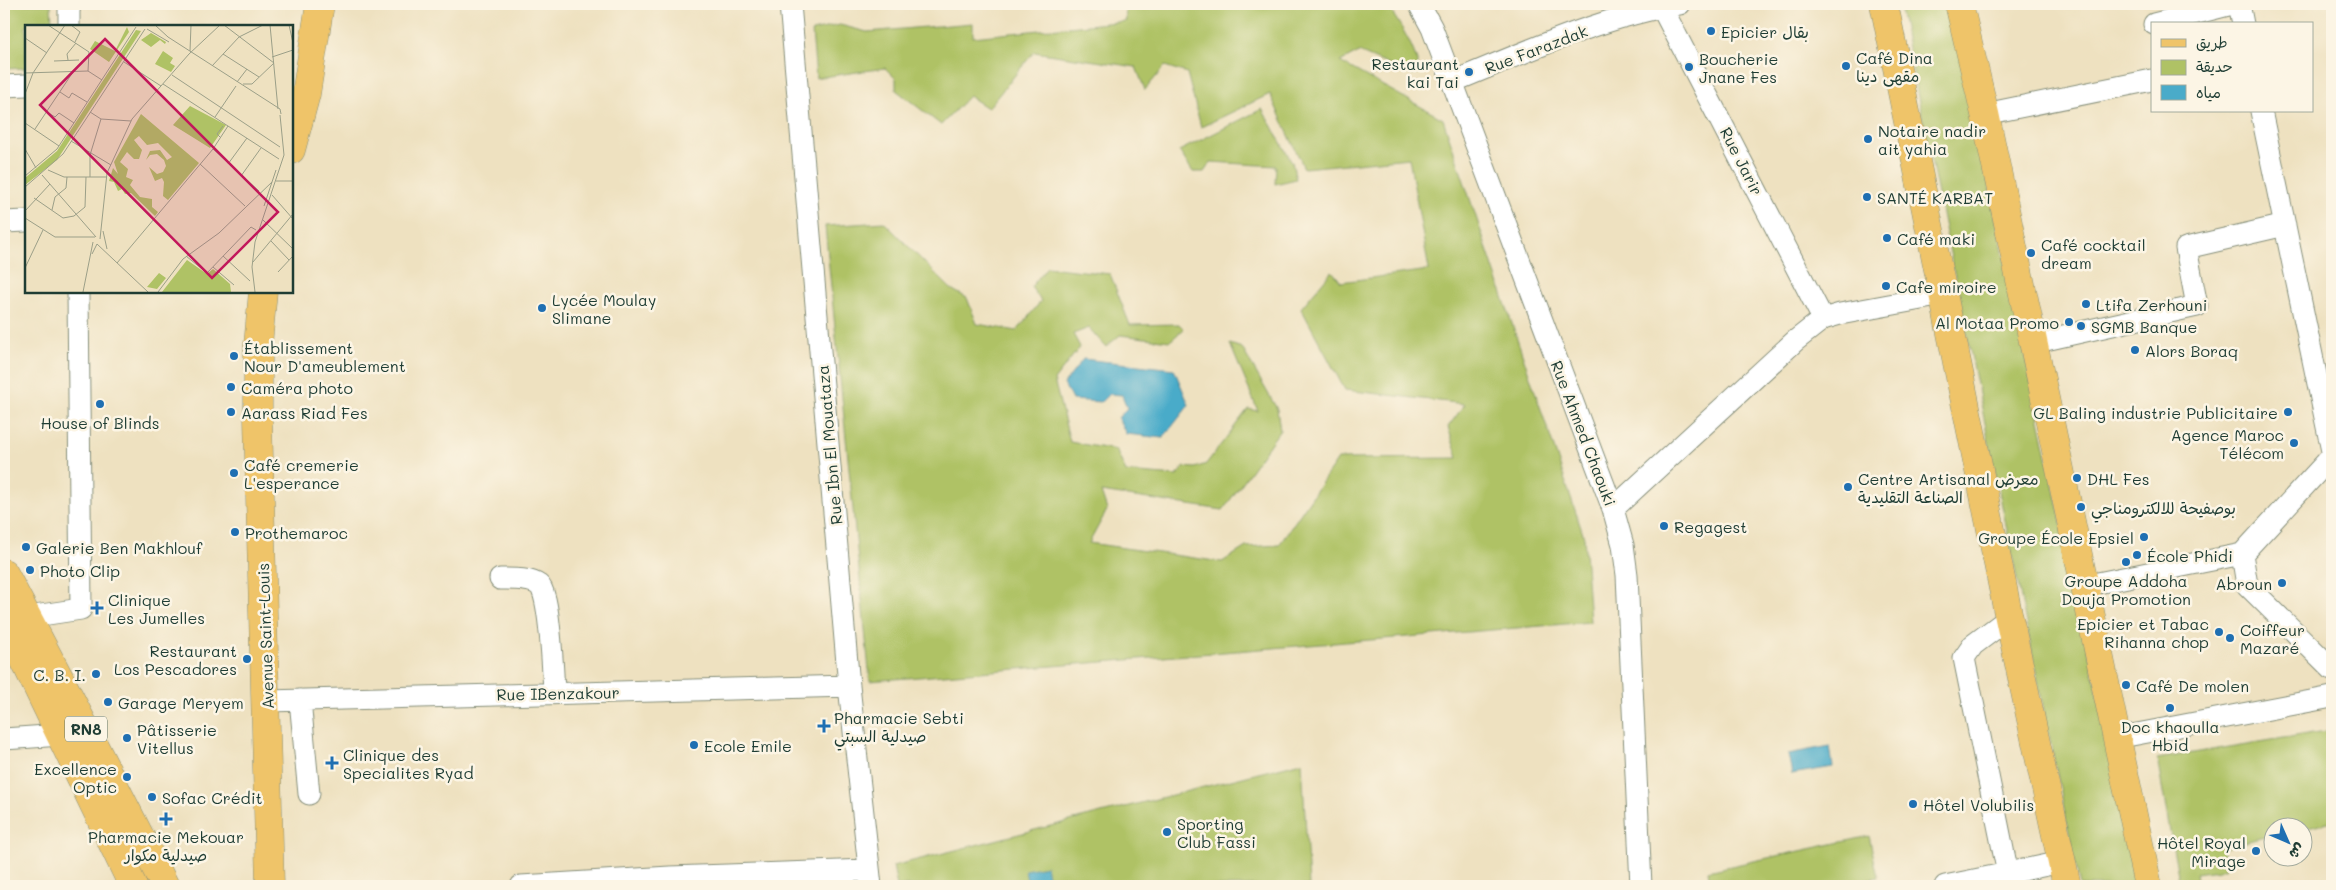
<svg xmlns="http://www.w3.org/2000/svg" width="2336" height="890" font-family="Mali,'Playpen Sans Arabic',sans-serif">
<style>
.green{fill:#afc265;stroke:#67804c}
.water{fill:#4aabc9;stroke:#34747e}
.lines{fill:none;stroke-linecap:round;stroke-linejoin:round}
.minor-casing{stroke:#868f7a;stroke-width:23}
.major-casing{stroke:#868f7a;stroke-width:29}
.minor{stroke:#fff;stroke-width:21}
.major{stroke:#efc469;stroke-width:28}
.poi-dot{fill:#1f6fb2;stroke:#fcf5e5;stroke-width:2}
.labels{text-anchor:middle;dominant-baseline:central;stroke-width:5;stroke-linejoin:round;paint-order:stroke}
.shield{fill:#fcf5e5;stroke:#617469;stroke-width:1}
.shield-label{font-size:15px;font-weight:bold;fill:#1f3d34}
.poi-label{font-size:16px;fill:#1f3d34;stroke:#fcf5e5;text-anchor:start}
.street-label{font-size:16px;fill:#1f3d34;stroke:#fcf5e5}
.inset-road{fill:none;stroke:#9b9f88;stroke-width:1}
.view{fill:#c2185b;fill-opacity:0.15;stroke:#c2185b;stroke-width:2.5}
.inset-edge{fill:none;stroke:#1f3d34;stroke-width:2.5}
</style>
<rect width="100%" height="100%" fill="#fcf5e5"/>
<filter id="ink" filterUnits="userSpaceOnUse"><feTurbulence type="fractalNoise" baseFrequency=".02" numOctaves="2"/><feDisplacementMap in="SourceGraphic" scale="10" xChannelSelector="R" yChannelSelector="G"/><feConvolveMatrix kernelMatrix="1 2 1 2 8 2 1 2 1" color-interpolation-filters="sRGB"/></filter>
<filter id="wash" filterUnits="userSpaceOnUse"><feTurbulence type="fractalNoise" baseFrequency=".0096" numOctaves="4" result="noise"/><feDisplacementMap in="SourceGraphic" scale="20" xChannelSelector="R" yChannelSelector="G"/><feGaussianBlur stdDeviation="1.12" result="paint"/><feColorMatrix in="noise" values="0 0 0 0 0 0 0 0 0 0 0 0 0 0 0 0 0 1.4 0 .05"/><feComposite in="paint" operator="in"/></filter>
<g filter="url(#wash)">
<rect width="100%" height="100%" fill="#eee1c0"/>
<!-- green -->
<path class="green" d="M4,4H51L52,26H26V68L4,69Z
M1125,4H1386C1398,21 1418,51 1419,73L1412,75L1359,52L1340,62L1443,119L1584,537L1590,622L870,681L825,226L884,222L951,289L967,298L977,324L1017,331L1041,301L1031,287L1047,267L1110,274L1130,325L1179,324L1184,329L1170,341L1120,335L1106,347L1089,328L1073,334L1080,347L1054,380L1070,442L1116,450L1126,472L1177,476L1184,467L1195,468L1206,464L1248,409L1258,411L1230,344L1242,348L1277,409L1280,430L1223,510L1101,492L1107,510L1089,543L1222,562L1246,547L1279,545L1338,459L1458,458L1448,427L1465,404L1345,390L1301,308L1332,271L1341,282L1429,270L1409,158L1304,168L1270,94L1201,127L1187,73L1165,66L1145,90L1136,67L1034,52L988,108L969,96L941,125L896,90V79L885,68L816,78L812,31L840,25L867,32L973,23V37L1126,21Z
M1899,4H1950L2139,886H2080Z
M1262,109L1292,162L1296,179L1275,184L1276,166L1211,162L1204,172H1193L1179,151Z
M2332,730V821L2304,828H2274L2273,835L2236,844L2223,850L2226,869L2196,873L2198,886H2180L2157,759Z
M1302,762L1309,886H897L893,866Z
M1869,836L1878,877L1835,886H1711L1708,871Z"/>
<!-- water -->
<path class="water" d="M1083,359L1174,369L1189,405L1163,438L1126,434L1118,418L1127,408L1122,395L1109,394L1101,402L1072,400L1064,384Z
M1830,746L1833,767L1792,774L1788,754Z
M1046,866L1050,886H1028L1025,870Z"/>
</g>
<g filter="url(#ink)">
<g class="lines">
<defs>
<path id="minor" d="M790,4L849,686L871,886
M1419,4L1432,28L1613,509L1623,545L1627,575L1641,886
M1660,4L1823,319
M2239,4L2243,24
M2154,24L2232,4
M69,26V10L71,4
M1452,82C1526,52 1601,17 1680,4
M4,86L26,85
M2261,111L2332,451
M1985,114L2152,80
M4,222L26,221
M2032,343L2197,306L2186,248L2285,225
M1613,509L1795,341L1823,319L1840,314L1943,295
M2242,554L2247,585L2332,669
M500,579C511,579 530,578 539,585C550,593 553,675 554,692
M2083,586L2242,554L2332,456
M28,617L81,609L78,291
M300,700L309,794
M267,701L849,686
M2116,738L2332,697
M4,739L61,735
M2008,874L1964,658L1973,645L2009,618
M521,886L670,877L868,870
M1945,886L2062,862"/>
<path id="major" d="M1884,4L2009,618L2067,886
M1959,4L1985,114L2148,886
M291,150L306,94L320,4
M263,291L258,345V419L270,886
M4,573L71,700L165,886
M4,618L133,886"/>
</defs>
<!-- minor casing -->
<use href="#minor" class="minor-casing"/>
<!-- major casing -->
<use href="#major" class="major-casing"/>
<!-- minor -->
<use href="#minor" class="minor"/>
<!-- major -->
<use href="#major" class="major"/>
</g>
</g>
<!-- markers -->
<g class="poi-dot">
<circle cx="1711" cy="31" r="5"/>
<circle cx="1846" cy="66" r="5"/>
<circle cx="1689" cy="67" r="5"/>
<circle cx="1469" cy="72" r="5"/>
<circle cx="1868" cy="139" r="5"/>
<circle cx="1867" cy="197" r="5"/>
<circle cx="1887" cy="238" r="5"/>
<circle cx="2031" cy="253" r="5"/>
<circle cx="1886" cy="286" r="5"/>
<circle cx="2086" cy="304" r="5"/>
<circle cx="542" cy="308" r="5"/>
<circle cx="2069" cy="322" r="5"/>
<circle cx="2081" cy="326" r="5"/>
<circle cx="2135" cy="350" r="5"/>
<circle cx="234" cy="356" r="5"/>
<circle cx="231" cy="387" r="5"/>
<circle cx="100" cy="404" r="5"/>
<circle cx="231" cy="412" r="5"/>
<circle cx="2288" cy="412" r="5"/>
<circle cx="2294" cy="443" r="5"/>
<circle cx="234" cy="473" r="5"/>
<circle cx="2077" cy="478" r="5"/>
<circle cx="1848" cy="487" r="5"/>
<circle cx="2081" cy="507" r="5"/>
<circle cx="1664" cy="526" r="5"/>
<circle cx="235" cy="532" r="5"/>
<circle cx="2144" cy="537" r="5"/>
<circle cx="26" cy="547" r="5"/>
<circle cx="2137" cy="555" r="5"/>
<circle cx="2126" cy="562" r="5"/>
<circle cx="30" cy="570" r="5"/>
<circle cx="2282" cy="583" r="5"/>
<path d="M94.5 600.5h5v5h5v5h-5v5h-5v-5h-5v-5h5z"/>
<circle cx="2219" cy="632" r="5"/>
<circle cx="2230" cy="638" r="5"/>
<circle cx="247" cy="659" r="5"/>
<circle cx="96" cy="674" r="5"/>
<circle cx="2126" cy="685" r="5"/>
<circle cx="108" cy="702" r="5"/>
<circle cx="2170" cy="708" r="5"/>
<path d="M821.5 718.5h5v5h5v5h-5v5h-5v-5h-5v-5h5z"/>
<circle cx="127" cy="738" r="5"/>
<circle cx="694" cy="745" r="5"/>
<path d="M329.5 755.5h5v5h5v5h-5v5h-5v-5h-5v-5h5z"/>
<circle cx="127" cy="777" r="5"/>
<circle cx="152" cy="797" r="5"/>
<circle cx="1913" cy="804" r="5"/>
<path d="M163.5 811.5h5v5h5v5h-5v5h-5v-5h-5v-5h5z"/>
<circle cx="1167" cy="832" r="5"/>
<circle cx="2256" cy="851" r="5"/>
</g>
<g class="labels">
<!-- shield labels -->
<rect class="shield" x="65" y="716.5" width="42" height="25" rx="4"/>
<g class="shield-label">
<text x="86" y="729">RN8</text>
</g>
<!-- poi labels -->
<g class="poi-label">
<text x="1721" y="31">Epicier بقال</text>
<text x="1856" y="57">Café Dina<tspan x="1856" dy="18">مقهى دينا</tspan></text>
<text x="1699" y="58">Boucherie<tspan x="1699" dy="18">Jnane Fes</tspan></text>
<text x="1459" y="63" text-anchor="end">Restaurant<tspan x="1459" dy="18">kai Tai</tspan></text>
<text x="1878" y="130">Notaire nadir<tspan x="1878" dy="18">ait yahia</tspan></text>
<text x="1877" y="197">SANTÉ KARBAT</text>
<text x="1897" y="238">Café maki</text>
<text x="2041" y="244">Café cocktail<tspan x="2041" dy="18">dream</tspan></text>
<text x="1896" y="286">Cafe miroire</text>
<text x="552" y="299">Lycée Moulay<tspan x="552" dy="18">Slimane</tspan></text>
<text x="2096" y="304">Ltifa Zerhouni</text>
<text x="2059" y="322" text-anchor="end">Al Motaa Promo</text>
<text x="2091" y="326">SGMB Banque</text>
<text x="244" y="347">Établissement<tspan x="244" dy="18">Nour D'ameublement</tspan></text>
<text x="2145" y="350">Alors Boraq</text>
<text x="241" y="387">Caméra photo</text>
<text x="241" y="412">Aarass Riad Fes</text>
<text x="2278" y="412" text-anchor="end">GL Baling industrie Publicitaire</text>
<text x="100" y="422" text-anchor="middle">House of Blinds</text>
<text x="2284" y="434" text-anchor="end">Agence Maroc<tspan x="2284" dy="18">Télécom</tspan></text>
<text x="244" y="464">Café cremerie<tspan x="244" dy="18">L'esperance</tspan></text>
<text x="1858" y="478">Centre Artisanal معرض<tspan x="1858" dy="18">الصناعة التقليدية</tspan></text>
<text x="2087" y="478">DHL Fes</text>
<text x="2091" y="507">بوصفيحة للالكترومناجي</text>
<text x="1674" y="526">Regagest</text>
<text x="245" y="532">Prothemaroc</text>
<text x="2134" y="537" text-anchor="end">Groupe École Epsiel</text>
<text x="36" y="547">Galerie Ben Makhlouf</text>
<text x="2147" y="555">École Phidi</text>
<text x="40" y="570">Photo Clip</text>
<text x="2126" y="580" text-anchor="middle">Groupe Addoha<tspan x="2126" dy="18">Douja Promotion</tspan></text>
<text x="2272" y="583" text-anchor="end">Abroun</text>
<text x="108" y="599">Clinique<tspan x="108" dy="18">Les Jumelles</tspan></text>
<text x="2209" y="623" text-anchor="end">Epicier et Tabac<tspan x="2209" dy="18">Rihanna chop</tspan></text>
<text x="2240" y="629">Coiffeur<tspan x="2240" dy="18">Mazaré</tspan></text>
<text x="237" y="650" text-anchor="end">Restaurant<tspan x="237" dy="18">Los Pescadores</tspan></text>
<text x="86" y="674" text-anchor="end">C. B. I.</text>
<text x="2136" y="685">Café De molen</text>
<text x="118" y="702">Garage Meryem</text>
<text x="834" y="717">Pharmacie Sebti<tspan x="834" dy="18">صيدلية السبتي</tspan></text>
<text x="2170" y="726" text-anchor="middle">Doc khaoulla<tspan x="2170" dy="18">Hbid</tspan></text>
<text x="137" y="729">Pâtisserie<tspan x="137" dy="18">Vitellus</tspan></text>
<text x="704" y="745">Ecole Emile</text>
<text x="343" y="754">Clinique des<tspan x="343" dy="18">Specialites Ryad</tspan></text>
<text x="117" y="768" text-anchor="end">Excellence<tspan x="117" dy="18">Optic</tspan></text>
<text x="162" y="797">Sofac Crédit</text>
<text x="1923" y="804">Hôtel Volubilis</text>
<text x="1177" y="823">Sporting<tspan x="1177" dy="18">Club Fassi</tspan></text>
<text x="166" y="836" text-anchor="middle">Pharmacie Mekouar<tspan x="166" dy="18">صيدلية مكوار</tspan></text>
<text x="2246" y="842" text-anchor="end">Hôtel Royal<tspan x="2246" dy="18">Mirage</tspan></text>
</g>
<!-- street labels -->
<g class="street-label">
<text transform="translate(1536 49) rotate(-21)">Rue Farazdak</text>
<text transform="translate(1742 161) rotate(63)">Rue Jarir</text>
<text transform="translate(1584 433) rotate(69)">Rue Ahmed Chaouki</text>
<text transform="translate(829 445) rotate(-95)">Rue Ibn El Mouataza</text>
<text transform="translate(265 636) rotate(-92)">Avenue Saint-Louis</text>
<text transform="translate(558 693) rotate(-1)">Rue IBenzakour</text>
</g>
</g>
<!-- overview -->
<g transform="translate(25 25)">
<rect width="268" height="268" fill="#eee1c0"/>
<path d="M102,2L104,7L84,37L65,24L70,16L90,26ZM111,5L116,6L32,135L0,160V153L32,126ZM126,8L141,17L140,19L135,15L126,22L116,15ZM138,26L148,33L145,38L150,41L146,47L130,39ZM165,81L201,100L185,123L148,100ZM116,89L174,138L143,175L138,171L139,157L137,153L130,156L124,142L132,149L138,147L141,141L139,135L132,129L125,130L121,135L125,126L135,125L142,135L147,132L133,118L122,120L114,111L109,115L117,125L114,134H109L102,127L95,137L103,144L101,152L108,155L105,160L115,172L127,174V182L133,187L130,191L106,168L100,169L97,164L93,166L89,157L84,156L88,143L93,149L89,137ZM162,235L182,249L188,244L205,259L206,267H137ZM134,248L141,253L132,264L122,262Z" fill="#afc265"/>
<path class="inset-road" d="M23,0L64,27L63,46M46,0L55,7L50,17M130,0L143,12L255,84L256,89M199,0L249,38L227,59H218M245,0L253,84M264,0L268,18M122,4L144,17M0,13L22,28M165,26L166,0M198,29L234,52M247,32L268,25M43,35L42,29L51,18M29,36L54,35M99,37L136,61M187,41L214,12L238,0M0,48L63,46L77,55M147,50L255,122M212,57L222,44M138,59L254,134M35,67L44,73L47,68L62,77M0,69L8,48L40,0M22,87L30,92L34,88L49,98M65,87L76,94L106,96M190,92L211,61M0,98L34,121M10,104L48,47M196,113L192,109L198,101M46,116L86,140M0,124L11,143M188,124L234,166M175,139L220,181M203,139L222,113M23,145L39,152H82M17,150L71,212M0,151L32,124L111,2M216,151L236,123M65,152V130L76,94M251,156H268M0,162L38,129L120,4M247,170L268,194M9,173L38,193L49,191L60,182L61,152M239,181L251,145M27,185L30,172L41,163L42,152M0,186L25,159M0,193L30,212H70M238,195L268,224M78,206L82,224M75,214L82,148L107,94L164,29L195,0M246,216L264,235M67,229L72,219L123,267M161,231L182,248L226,202L231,205M198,231L225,256M228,237L268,189M92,238L188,124L203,101M188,242L209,260M0,243L18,205M253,247L268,231M58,267L68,217M133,267L158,234L194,208L247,157M230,267L227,242L230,217L259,130L255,90"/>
<path class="view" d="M80,14L253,187L187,253L15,80Z"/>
<rect width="268" height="268" class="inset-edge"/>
</g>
<!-- margin -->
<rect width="2336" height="890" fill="none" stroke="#fcf5e5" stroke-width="20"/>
<!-- legend -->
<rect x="2151" y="22" width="162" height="90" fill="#fcf5e5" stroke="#a4ab9e"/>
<rect x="2161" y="39" width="25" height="8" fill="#efc469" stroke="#a4ab9e"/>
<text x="2196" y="48" font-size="15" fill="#1f3d34">طريق</text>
<rect x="2161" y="60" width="25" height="15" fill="#afc265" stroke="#a4ab9e"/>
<text x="2196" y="72" font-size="15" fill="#1f3d34">حديقة</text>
<rect x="2161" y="85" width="25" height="15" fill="#4aabc9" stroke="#a4ab9e"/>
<text x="2196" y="98" font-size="15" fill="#1f3d34">مياه</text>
<!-- north arrow -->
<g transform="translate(2288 842) rotate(135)"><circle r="24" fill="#fcf5e5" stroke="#a4ab9e"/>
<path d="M0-4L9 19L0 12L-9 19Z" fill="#1f6fb2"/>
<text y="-8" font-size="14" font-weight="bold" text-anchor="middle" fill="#1f3d34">ش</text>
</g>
</svg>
